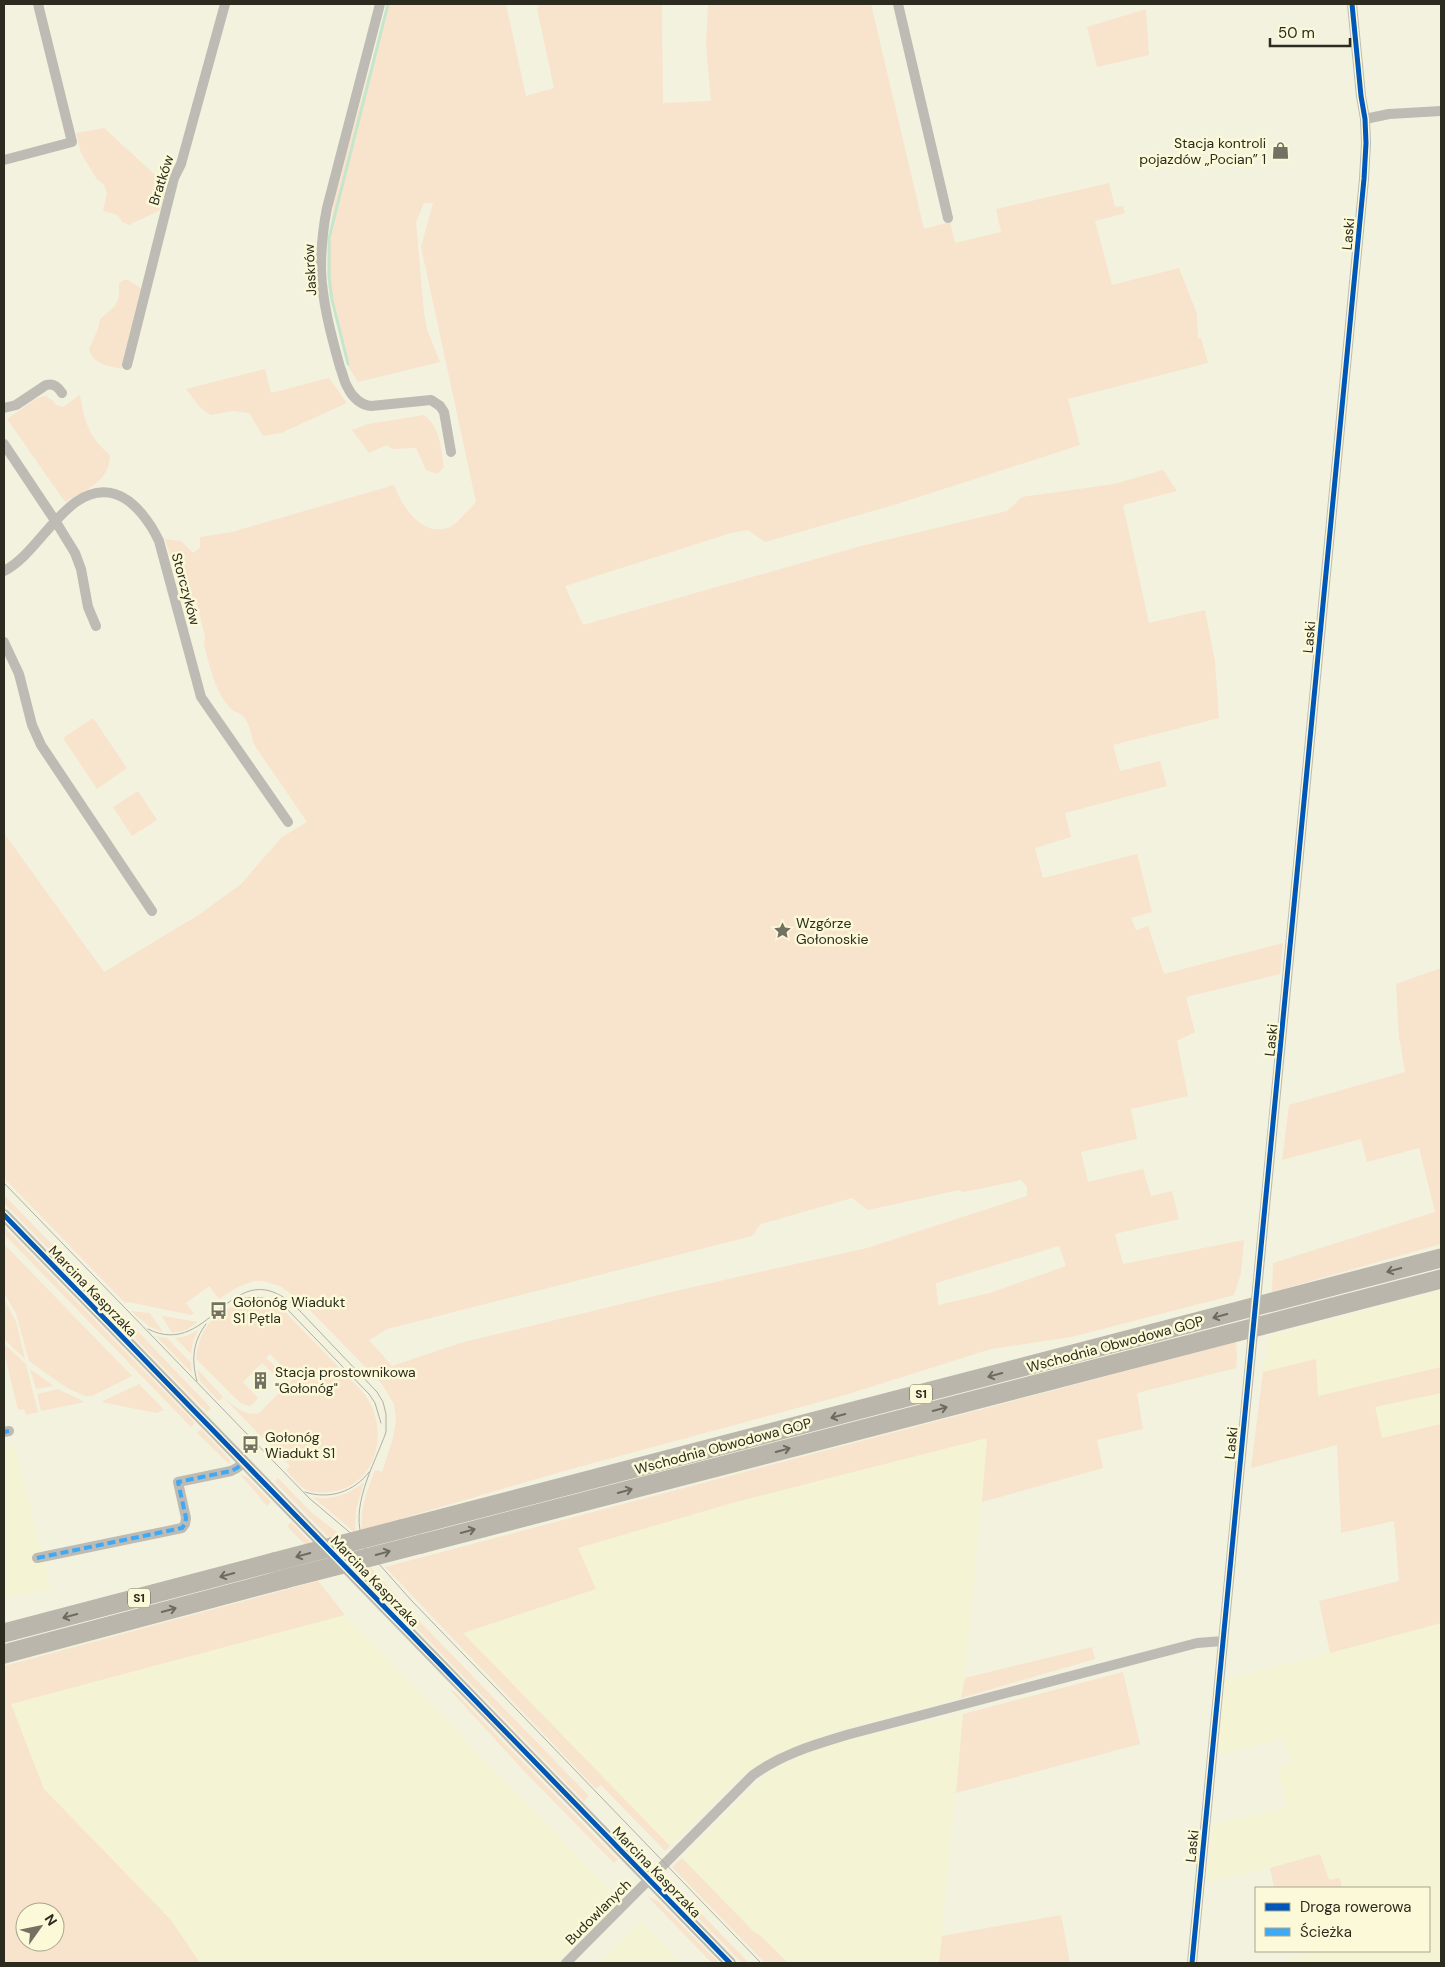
<svg xmlns="http://www.w3.org/2000/svg" width="1445" height="1967" font-family="'DM Sans',sans-serif">
<style>
.built{fill:#f4f3d3}
.green{fill:#f8e3cd;fill-rule:evenodd}
.lines{fill:none;stroke-linecap:round;stroke-linejoin:round}
.stream{stroke:#c4e6cb;stroke-width:3}
.minor{stroke:#bdbbb4;stroke-width:10}
.tertiary{stroke:#bdbbb4;stroke-width:12}
.motorway{stroke:#bab6ac;stroke-width:19}
.tram{stroke:#b0afa5;stroke-width:1}
.minor-bridge{stroke:#bdbbb4;stroke-width:10}
.motorway-bridge{stroke:#bab6ac;stroke-width:19}
.quiet{stroke:#3fa9f5;stroke-width:4;stroke-dasharray:8 4;stroke-linecap:butt}
.cycleway-casing{stroke:#fbf9d7;stroke-width:8}
.cycleway{stroke:#0057b8;stroke-width:5}
.oneway{stroke:#6c6a5e}
.labels{text-anchor:middle;dominant-baseline:central;stroke-width:5;stroke-linejoin:round;paint-order:stroke}
.shield{fill:#fbf9d7;stroke:#6a6956;stroke-width:1}
.shield-label{font-size:12px;font-weight:bold;fill:#2c2b1f}
.poi-label{font-size:14px;fill:#2c2b1f;stroke:#fbf9d7;text-anchor:start}
.street-label{font-size:14px;fill:#2c2b1f;stroke:#fbf9d7}
</style>
<rect width="100%" height="100%" fill="#f3f2df"/>
<!-- built -->
<path class="built" d="M1441,1291V1367L1318,1396L1316,1359L1263,1372L1269,1336Z
M1441,1393V1424L1382,1438L1375,1406Z
M987,1438L965,1678L961,1698L830,1733L781,1752L754,1767L735,1781L670,1846L463,1634L596,1589L578,1548L739,1501Z
M15,1446L51,1588L4,1599V1448Z
M345,1615L621,1901L557,1963H200L171,1920L44,1789L11,1704Z
M1441,1623V1963H1289L1288,1959L1316,1951H1429V1888H1342L1340,1878L1329,1880L1320,1855L1207,1882L1212,1825L1287,1807L1277,1767L1291,1764L1284,1738L1218,1755L1225,1680Z
M963,1714L939,1963H788L761,1935L754,1932L682,1858L744,1796L768,1774L780,1766L822,1747L849,1739Z
M641,1922L681,1963H598Z"/>
<!-- green -->
<path class="green" d="M388,4H506L526,96L554,88L537,9L539,4H662L663,103L711,101L706,45L708,4H871L924,229L950,222L955,243L1001,232L996,209L1109,183L1115,207L1123,206L1125,213L1095,221L1112,285L1179,268L1197,314L1198,339L1201,338L1208,363L1068,399L1080,445L897,504L765,542L748,530L731,533L565,586L583,625L861,546L1007,511L1022,497L1114,484L1163,470L1177,491L1123,505L1149,623L1205,610L1215,662L1219,718L1113,745L1120,771L1160,761L1167,786L1065,813L1071,837L1035,848L1043,878L1137,854L1152,912L1131,918L1136,930L1148,926L1164,974L1283,943L1280,974L1186,997L1195,1032L1177,1041L1188,1096L1131,1109L1137,1139L1081,1152L1088,1182L1143,1169L1151,1196L1172,1191L1179,1219L1115,1234L1123,1264L1244,1240L1241,1273L1234,1295L1071,1337L991,1349L845,1395L564,1471L362,1530C360,1508 367,1491 375,1470L382,1472L393,1438L396,1419L394,1404L382,1384L302,1302L280,1286L263,1281H253L236,1288L219,1299L209,1286L186,1303L194,1313L191,1315L129,1302L125,1303L4,1178V833L104,972L200,914L241,884L282,837L307,822L255,746C250,736 252,728 244,717C241,713 235,712 231,709C214,690 210,667 204,644L205,637L197,603L191,605L178,554L170,555L165,539L181,541L193,553L200,548V537L232,532L394,485C403,508 422,538 450,527C457,524 470,508 476,502L421,247L433,203H424L416,222L424,313L427,329L440,362L358,382L349,368L329,293L327,266L330,238L334,196ZM1021,1180L1027,1187V1196L867,1248L671,1292L460,1343L392,1366L369,1340L387,1329L752,1236L761,1224L852,1198L868,1210L959,1190L964,1192ZM1059,1246L1066,1266L990,1293L938,1305L936,1283Z
M1146,9L1149,55L1097,67L1087,27Z
M104,128L154,174L168,178L160,210L129,225L122,222L118,215L103,211L107,193L104,185L96,178L81,153L76,133Z
M126,279L141,288L121,369C106,365 94,365 89,349L98,329L100,319L115,306L119,297V283Z
M265,369L271,393L329,378L347,403L281,433L263,436L249,413L233,411L210,415L198,405L186,389Z
M80,395C84,421 89,437 110,455C110,482 85,490 65,502L7,419L37,398L46,396L52,400L56,405L63,407Z
M424,415C440,427 441,448 444,467L437,474L426,470L416,448L393,449L386,445L369,453L352,430L368,424Z
M93,718L127,768L97,789L63,738Z
M138,791L157,820L132,836L113,807Z
M1441,968V1244L1272,1292L1273,1263L1435,1212L1419,1148L1367,1162L1361,1139L1282,1160L1289,1105L1405,1072L1399,1037L1396,984Z
M4,1195L111,1305L113,1306L106,1307L101,1303L4,1203Z
M4,1227L195,1423L191,1427L4,1234Z
M4,1244L132,1376L92,1396H85L67,1388L29,1361L16,1313L4,1293Z
M4,1299L16,1322L25,1359L4,1339Z
M258,1301L274,1304L284,1311L361,1390C392,1424 379,1489 328,1492C321,1493 311,1493 305,1489C298,1485 292,1476 286,1470L290,1466L223,1397L219,1401L200,1381L197,1369C211,1382 237,1420 259,1413L294,1378L270,1354L266,1358L279,1370V1376L277,1377L262,1363L243,1382L258,1398L253,1404L249,1406L240,1403L196,1359C199,1322 224,1303 258,1301Z
M131,1311L150,1313L163,1332L150,1327Z
M122,1315L211,1408L207,1412L122,1325L120,1320Z
M162,1316H163L198,1322L186,1330L172,1333Z
M198,1330L193,1341L191,1354L175,1338L187,1336Z
M156,1336L167,1338L191,1363L192,1373Z
M1236,1342L1237,1357L1236,1368L1137,1393L1143,1429L1097,1440L1103,1468L982,1502L987,1438L739,1501L578,1548L596,1589L463,1633L670,1846L665,1851L601,1785L596,1789L385,1567Z
M4,1344L26,1364L38,1412L26,1415L24,1409L18,1410L4,1352Z
M1316,1359L1318,1396L1441,1367V1393L1375,1407L1382,1438L1441,1424V1623L1330,1653L1319,1601L1399,1581L1394,1521L1341,1533L1337,1445L1251,1468L1263,1372Z
M30,1369L54,1386L36,1389Z
M139,1384L164,1410L156,1413L101,1402Z
M58,1389L85,1402L41,1411L37,1394Z
M201,1429L230,1460V1465L197,1433Z
M240,1474L248,1478L271,1502L267,1506Z
M278,1478L312,1513L341,1535L422,1624L589,1796L584,1801L274,1481Z
M364,1482L356,1509L355,1533L313,1497C332,1501 350,1494 364,1482Z
M291,1522L314,1546L310,1550L287,1526Z
M318,1581L345,1615L11,1704L44,1789L171,1920L200,1963H4V1666ZM25,1912H55V1942H25Z
M1092,1647L1095,1659L961,1698L965,1678Z
M1123,1672L1140,1744L956,1793L963,1714Z
M449,1689L455,1692L615,1857L618,1859L614,1863L523,1770Z
M1320,1854L1329,1880L1340,1878L1342,1888H1274L1270,1868Z
M682,1858L754,1932L760,1935L788,1963H765L672,1867Z
M665,1875L667,1878L749,1963H742L667,1886L664,1882Z
M647,1896L658,1901L719,1963H712Z
M1061,1915L1070,1963H939L942,1936Z"/>
<g class="lines">
<!-- stream -->
<path class="stream" d="M348,364L332,300L329,277V238L388,4"/>
<!-- minor -->
<path class="minor" d="M380,4L327,208C323,228 321,248 321,269C322,301 331,335 340,367C343,374 344,382 348,388C352,397 361,405 371,406L431,400L440,406L444,412L451,452
M898,4L948,218
M1365,119L1389,114L1441,111
M4,160L72,142L38,4
M127,365L174,178L181,164L225,4
M4,408L16,405L46,385C54,383 58,387 62,393
M4,444L56,522L75,553L81,569L88,607L96,626
M4,571C41,553 68,480 115,494C135,500 151,524 159,541L201,697L288,822
M4,642L19,674L32,725L41,745L152,911
M1260,1259L1364,179L1366,143L1365,119L1361,96L1352,4
M4,1432L9,1431
M37,1558L182,1528L185,1524L186,1518L178,1482L231,1471L237,1468L244,1462
M566,1963L753,1775C784,1753 814,1745 850,1734L1197,1643L1223,1641
M1192,1963L1249,1373"/>
<!-- tertiary -->
<path class="tertiary" d="M4,1215L730,1963"/>
<!-- motorway -->
<path class="motorway" d="M401,1529L1441,1258
M421,1544L1441,1279
M4,1633L274,1562
M4,1654L285,1579"/>
<!-- tram -->
<path class="tram" d="M4,1183L309,1498L354,1536L411,1600L761,1963
M245,1298C261,1296 274,1299 286,1308L369,1394L375,1403L381,1423
M148,1329C212,1362 232,1245 298,1309L377,1392L383,1402L386,1414V1432C374,1466 348,1508 364,1543
M197,1381C191,1360 193,1341 206,1324
M305,1492C329,1500 354,1492 369,1472"/>
<!-- minor-bridge -->
<path class="minor-bridge" d="M1249,1373L1260,1259"/>
<!-- motorway-bridge -->
<path class="motorway-bridge" d="M274,1562L401,1529
M285,1579L421,1544"/>
<!-- quiet -->
<path class="quiet" d="M4,1432L9,1431
M37,1558L182,1528L185,1524L186,1518L178,1482L231,1471L237,1468L244,1462"/>
<defs>
<path id="cycleway" d="M4,1215L730,1963
M1192,1963L1364,179L1366,143L1365,119L1361,96L1352,4"/>
</defs>
<!-- cycleway casing -->
<use href="#cycleway" class="cycleway-casing"/>
<!-- cycleway -->
<use href="#cycleway" class="cycleway"/>
</g>
<!-- one-way arrows -->
<defs><path id="oneway-shaft" d="M-6 0H5M1.5-3L5.5 0L1.5 3" fill="none" stroke-width="1.6" stroke-linecap="round" stroke-linejoin="round" transform="scale(1.25)"/></defs>
<g class="oneway">
<use href="#oneway-shaft" transform="translate(1394 1270) rotate(165)"/>
<use href="#oneway-shaft" transform="translate(1220 1316) rotate(165)"/>
<use href="#oneway-shaft" transform="translate(995 1375) rotate(165)"/>
<use href="#oneway-shaft" transform="translate(940 1409) rotate(-15)"/>
<use href="#oneway-shaft" transform="translate(838 1416) rotate(165)"/>
<use href="#oneway-shaft" transform="translate(783 1450) rotate(-15)"/>
<use href="#oneway-shaft" transform="translate(625 1491) rotate(-15)"/>
<use href="#oneway-shaft" transform="translate(468 1531) rotate(-15)"/>
<use href="#oneway-shaft" transform="translate(383 1553) rotate(-15)"/>
<use href="#oneway-shaft" transform="translate(303 1555) rotate(165)"/>
<use href="#oneway-shaft" transform="translate(227 1575) rotate(165)"/>
<use href="#oneway-shaft" transform="translate(169 1610) rotate(-15)"/>
<use href="#oneway-shaft" transform="translate(70 1616) rotate(165)"/>
</g>
<!-- icons -->
<defs>
<symbol id="shop-bare" viewBox="-9 -9 18 18"><path d="M-5-2.5h2.3a2.7 3.5 0 0 1 5.4 0H5L5.5 6h-11ZM-1.5-2.5h3a1.5 2.3 0 0 0-3 0Z" fill="#727162" stroke="#fbf9d7" stroke-width="2.5" paint-order="stroke"/></symbol>
<symbol id="sight-bare" viewBox="-9 -9 18 18"><path d="M0-6L1.8-2.2L6-1.7L2.9 1.2L3.7 5.4L0 3.3L-3.7 5.4L-2.9 1.2L-6-1.7L-1.8-2.2Z" fill="#727162" stroke="#fbf9d7" stroke-width="2.5" paint-order="stroke"/></symbol>
<symbol id="bus-bare" viewBox="-9 -9 18 18"><path d="M-5-6H5V4H4V6H2V4H-2V6H-4V4H-5ZM-3.5-4V0h7V-4ZM-3.5 1.2v1.5H-2V1.2ZM2 1.2v1.5H3.5V1.2Z" fill="#727162" stroke="#fbf9d7" stroke-width="2.5" paint-order="stroke"/></symbol>
<symbol id="building-bare" viewBox="-9 -9 18 18"><path d="M-4-6H4V6H1V3H-1V6H-4ZM-2.5-4.3h1.7v1.8h-1.7ZM.8-4.3h1.7v1.8H.8ZM-2.5-1h1.7V.8h-1.7ZM.8-1h1.7V.8H.8Z" fill="#727162" stroke="#fbf9d7" stroke-width="2.5" paint-order="stroke"/></symbol>
</defs>
<g fill-rule="evenodd">
<use href="#shop-bare" x="1268" y="138" width="25" height="25"/>
<use href="#sight-bare" x="770" y="918" width="25" height="25"/>
<use href="#bus-bare" x="206" y="1298" width="25" height="25"/>
<use href="#building-bare" x="248" y="1368" width="25" height="25"/>
<use href="#bus-bare" x="238" y="1432" width="25" height="25"/>
</g>
<g class="labels">
<!-- shield labels -->
<g class="shield">
<rect x="910" y="1384.5" width="22" height="19" rx="4"/>
<rect x="128" y="1588.5" width="22" height="19" rx="4"/>
</g>
<g class="shield-label">
<text x="921" y="1394">S1</text>
<text x="139" y="1598">S1</text>
</g>
<!-- poi labels -->
<g class="poi-label">
<text x="1266" y="143" text-anchor="end">Stacja kontroli<tspan x="1266" dy="16">pojazdów „Pocian” 1</tspan></text>
<text x="796" y="923">Wzgórze<tspan x="796" dy="16">Gołonoskie</tspan></text>
<text x="233" y="1302">Gołonóg Wiadukt<tspan x="233" dy="16">S1 Pętla</tspan></text>
<text x="275" y="1372">Stacja prostownikowa<tspan x="275" dy="16">"Gołonóg"</tspan></text>
<text x="265" y="1437">Gołonóg<tspan x="265" dy="16">Wiadukt S1</tspan></text>
</g>
<!-- street labels -->
<g class="street-label">
<text transform="translate(161 180) rotate(-72)">Bratków</text>
<text transform="translate(1348 234) rotate(-85)">Laski</text>
<text transform="translate(310 270) rotate(-93)">Jaskrów</text>
<text transform="translate(186 589) rotate(75)">Storczyków</text>
<text transform="translate(1309 637) rotate(-85)">Laski</text>
<text transform="translate(1271 1040) rotate(-84)">Laski</text>
<text transform="translate(93 1291) rotate(46)">Marcina Kasprzaka</text>
<text transform="translate(1115 1344) rotate(-15)">Wschodnia Obwodowa GOP</text>
<text transform="translate(1231 1443) rotate(-84)">Laski</text>
<text transform="translate(723 1446) rotate(-15)">Wschodnia Obwodowa GOP</text>
<text transform="translate(375 1581) rotate(46)">Marcina Kasprzaka</text>
<text transform="translate(1192 1846) rotate(-84)">Laski</text>
<text transform="translate(657 1872) rotate(46)">Marcina Kasprzaka</text>
<text transform="translate(598 1912) rotate(-45)">Budowlanych</text>
</g>
</g>
<!-- border -->
<rect width="1445" height="1967" fill="none" stroke="#2c2b1f" stroke-width="10"/>
<!-- legend -->
<rect x="1255" y="1887" width="175" height="65" fill="#fbf9d7" stroke="#a8a78d"/>
<rect x="1265" y="1903" width="25" height="8" fill="#0057b8" stroke="#a8a78d"/>
<text x="1300" y="1912" font-size="15" fill="#2c2b1f">Droga rowerowa</text>
<rect x="1265" y="1928" width="25" height="8" fill="#3fa9f5" stroke="#a8a78d"/>
<text x="1300" y="1937" font-size="15" fill="#2c2b1f">Ścieżka</text>
<!-- north arrow -->
<g transform="translate(40 1927) rotate(57)"><circle r="24" fill="#fbf9d7" stroke="#a8a78d"/>
<path d="M0-4L9 19L0 12L-9 19Z" fill="#727162"/>
<text y="-8" font-size="14" font-weight="bold" text-anchor="middle" fill="#2c2b1f">N</text>
</g>
<!-- scale -->
<path d="M1270 38v8h80v-8" fill="none" stroke="#2c2b1f" stroke-width="2.5"/>
<text x="1278" y="38" font-size="15" fill="#2c2b1f" stroke="#fbf9d7" stroke-width="4" paint-order="stroke">50 m</text>
</svg>
